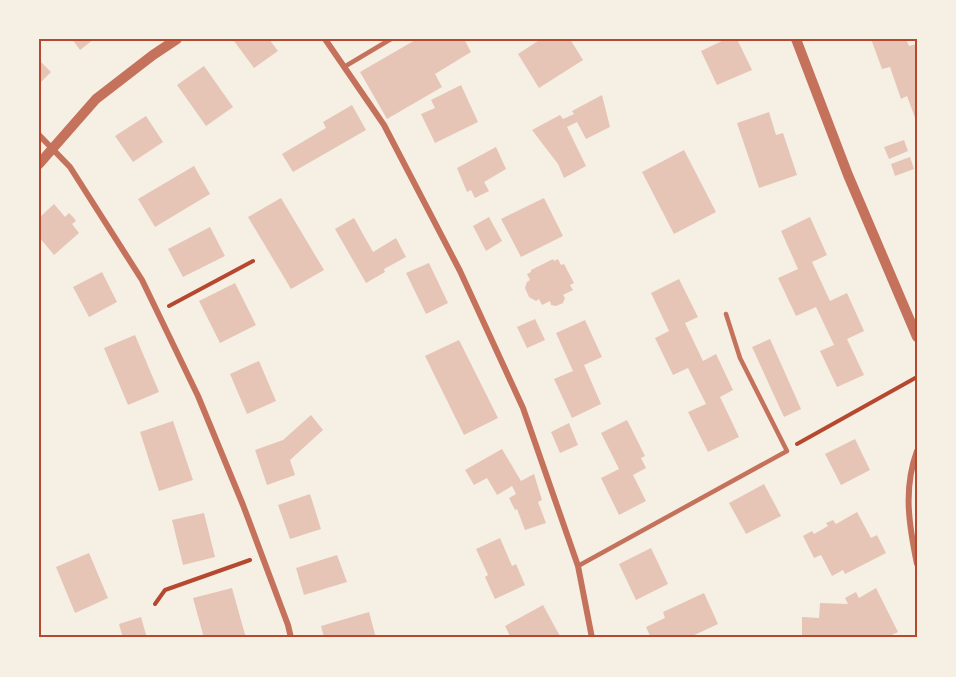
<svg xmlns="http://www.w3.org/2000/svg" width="956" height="677" font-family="Mulish,sans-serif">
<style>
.building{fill:#e6c5b7}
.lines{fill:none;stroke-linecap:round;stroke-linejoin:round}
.path{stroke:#b5482f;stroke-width:4}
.service{stroke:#c5725c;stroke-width:4.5}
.minor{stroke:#c5725c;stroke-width:6}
.tertiary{stroke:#c5725c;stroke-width:10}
.neatline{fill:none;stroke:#b5482f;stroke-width:2}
</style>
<rect width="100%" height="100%" fill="#f6efe4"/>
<!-- building -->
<path class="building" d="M72,39H94L80,50Z
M237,39H269L278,51L254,68L234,41Z
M417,39H464L471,52L435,74L442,87L387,119L360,72Z
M541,39H570L583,60L539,88L518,54Z
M726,39H737L752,70L717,85L701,51Z
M871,39H906L909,46L916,44L917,123L907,96L901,99L890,67L882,69Z
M39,60L51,72L39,84Z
M204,66L233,107L206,126L177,85Z
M461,85L478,122L435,143L421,114L435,108L431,100Z
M602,95L610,127L586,139L577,122L567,127L586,166L564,178L558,164L532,130L560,115L563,119L574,114L572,111Z
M352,105L366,130L293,172L282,154L326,128L323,122Z
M769,112L776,135L783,133L797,175L759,188L737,123Z
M146,116L163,142L133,162L115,136Z
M904,140L908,151L889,159L884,147Z
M496,147L506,169L484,182L489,191L475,198L471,190L467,192L457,168Z
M684,150L716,212L674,234L642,172Z
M910,157L914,169L895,176L891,164Z
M194,166L210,194L155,227L138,199Z
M281,198L324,270L291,289L248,217Z
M544,198L563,236L521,257L501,219Z
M54,204L65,217L69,213L73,217L76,221L72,224L79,233L54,255L39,237V218Z
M489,217L502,241L486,251L473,226Z
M810,217L827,255L812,262L830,301L847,293L864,331L847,339L864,375L837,387L820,351L834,345L816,307L796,316L778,278L798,269L781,231Z
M354,218L373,252L396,238L406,257L384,269L385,272L366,283L335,229Z
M210,227L225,256L183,277L168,249Z
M553,259L554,261L558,259L561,265L564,264L574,283L570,285L573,290L563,295L565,298L563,303L556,306L551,305L550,301L542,305L539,299L536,301L529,297L525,288L527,282L530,280L527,274L531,272V270Z
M429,263L448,303L426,314L406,273Z
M102,272L117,302L89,317L73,287Z
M679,279L698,317L685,323L703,361L716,354L733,390L720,397L739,437L708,452L688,412L706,404L688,368L673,375L655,338L669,331L651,293Z
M235,283L256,325L220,343L199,301Z
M535,319L545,340L527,348L517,327Z
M585,320L602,357L584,365L601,404L572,418L554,379L573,371L556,333Z
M135,335L159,392L128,405L104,348Z
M770,339L801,409L784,417L752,347Z
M459,340L498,418L464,435L425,356Z
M259,361L276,401L247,414L230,374Z
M311,415L323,430L290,460L295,475L267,485L255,450L283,440Z
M627,420L645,456L641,458L646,468L633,475L646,501L619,515L601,478L619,469L601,433Z
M173,421L193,480L159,491L140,432Z
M569,423L578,445L560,453L551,432Z
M855,439L870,470L841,485L825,454Z
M502,449L521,481L534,474L542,500L538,502L546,523L525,530L517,509L515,510L509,498L516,494L512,486L497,495L487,478L474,485L465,470Z
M764,484L781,516L746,534L729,503Z
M310,494L321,529L290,539L278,505Z
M857,512L871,538L877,535L886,553L845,574L843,570L832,576L821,555L814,558L803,536L812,531L814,534L828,526L826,523L833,520L836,524Z
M204,513L215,557L183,565L172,520Z
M500,538L512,566L516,564L525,585L495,599L485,577L488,575L476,549Z
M651,548L668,584L636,600L619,564Z
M89,553L108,598L75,613L56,567Z
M337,555L347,582L304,595L296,568Z
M232,588L246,638H204L193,598Z
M876,588L898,632L886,638H802V617L819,618L820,603L848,604L845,598L856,592L859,598Z
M704,593L718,624L688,638H651L646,627L665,618L663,612Z
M543,605L561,638H511L505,626Z
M369,612L376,638H324L321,626Z
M141,617L147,638H123L119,624Z"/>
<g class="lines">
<!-- path -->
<path class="path" d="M169,306L253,261
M797,444L917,377
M155,604L165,590L250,560"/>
<!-- service -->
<path class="service" d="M344,67L391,39
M578,566L787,451L740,358L726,314"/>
<!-- minor -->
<path class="minor" d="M325,39L384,125L460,271L523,408L578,566L592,638
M39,135L70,167L142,280L198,396L243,505L288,625L291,638
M917,451C903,489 909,525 917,564"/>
<!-- tertiary -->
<path class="tertiary" d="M796,39L848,175L917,337
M39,164L96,99L153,55L177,39"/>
</g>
<!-- border -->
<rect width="956" height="677" fill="none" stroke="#f6efe4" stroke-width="81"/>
<rect x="40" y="40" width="876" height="596" class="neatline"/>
</svg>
